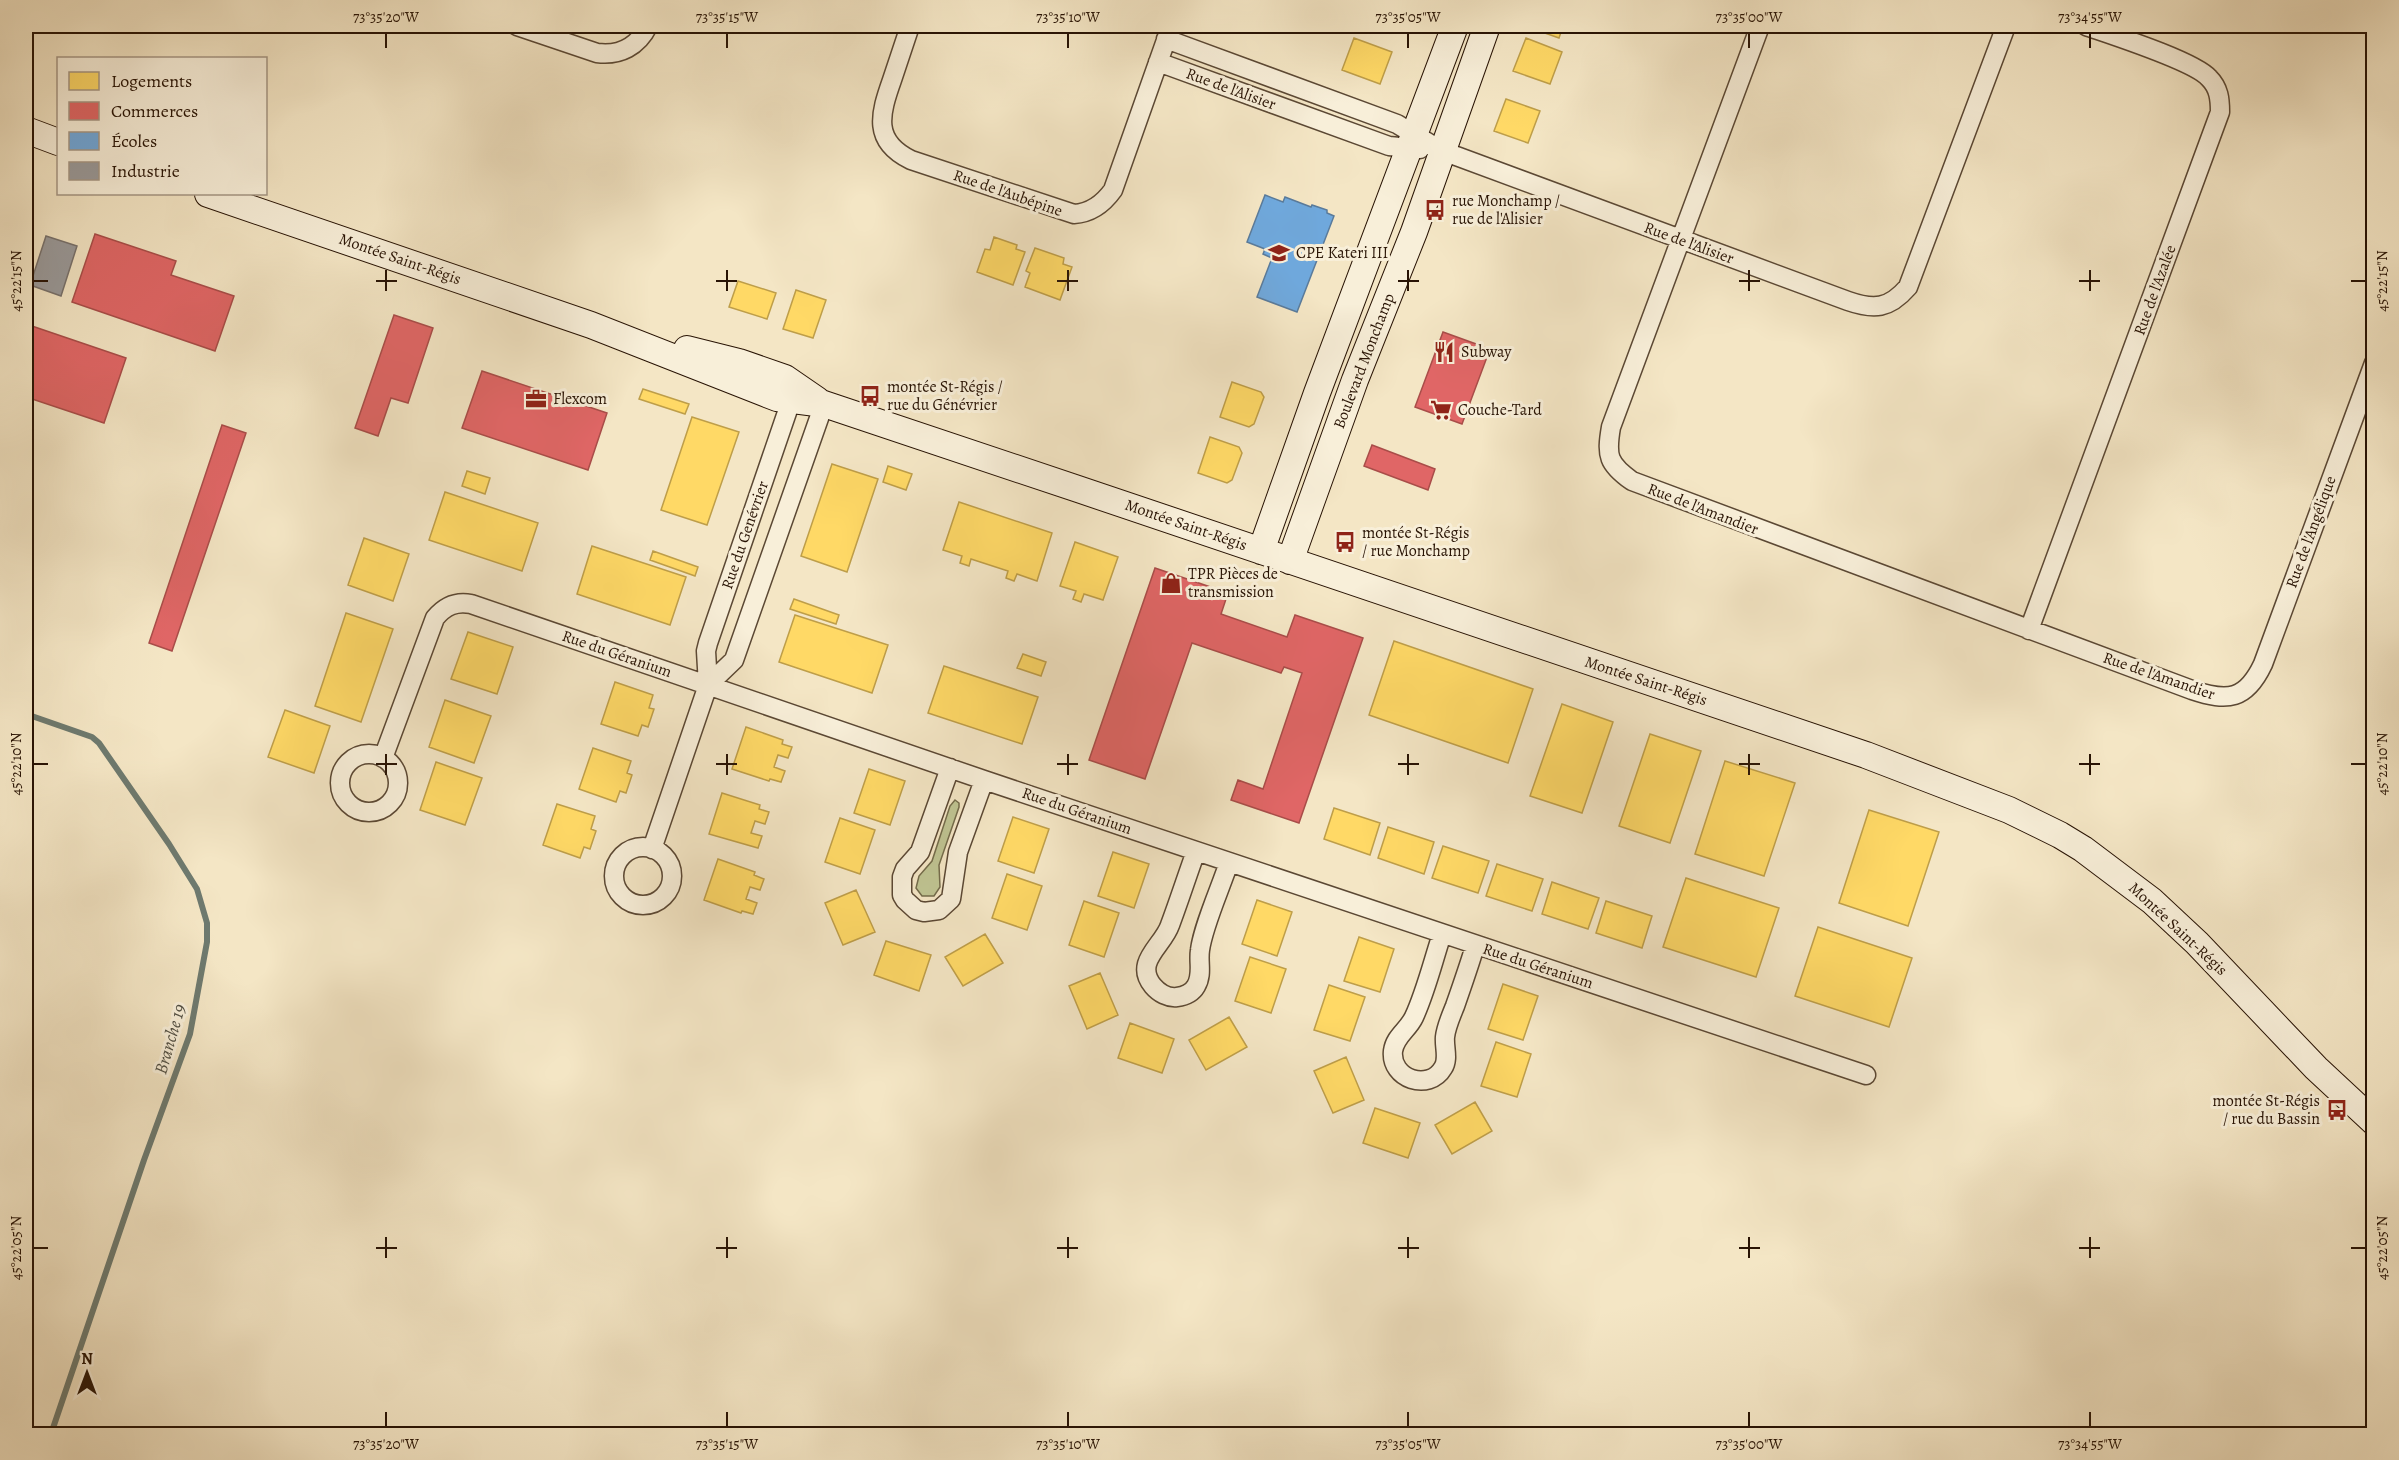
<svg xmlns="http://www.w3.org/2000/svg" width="2399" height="1460" font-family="Alegreya,serif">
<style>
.green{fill:#bfc492;stroke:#746c4b;stroke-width:1.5}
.homes{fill:#ffd966;stroke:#be9e49;stroke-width:1.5}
.shops{fill:#e06666;stroke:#a94d49;stroke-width:1.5}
.schools{fill:#6fa8dc;stroke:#5a7b9b;stroke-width:1.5}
.industry{fill:#999;stroke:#77716c;stroke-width:1.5}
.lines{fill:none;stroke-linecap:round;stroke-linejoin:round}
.stream{stroke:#6e7a6f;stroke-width:6}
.street-casing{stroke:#5b4834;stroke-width:21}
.secondary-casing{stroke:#281304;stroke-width:28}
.street{stroke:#f8efd9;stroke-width:18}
.secondary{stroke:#f8efd9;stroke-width:26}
.ticks{fill:none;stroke:#281304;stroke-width:2}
.labels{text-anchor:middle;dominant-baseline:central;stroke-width:6;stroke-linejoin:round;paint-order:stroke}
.street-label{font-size:16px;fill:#281304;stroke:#f8efd9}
.poi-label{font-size:16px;fill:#281304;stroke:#f8efd9;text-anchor:start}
.water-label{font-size:18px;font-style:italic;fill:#514f43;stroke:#f8efd9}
.neatline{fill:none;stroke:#281304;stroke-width:2}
.ticks-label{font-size:15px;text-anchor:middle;fill:#281304}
</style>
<rect width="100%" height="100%" fill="#f4e6c5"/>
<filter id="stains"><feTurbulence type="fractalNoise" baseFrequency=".00333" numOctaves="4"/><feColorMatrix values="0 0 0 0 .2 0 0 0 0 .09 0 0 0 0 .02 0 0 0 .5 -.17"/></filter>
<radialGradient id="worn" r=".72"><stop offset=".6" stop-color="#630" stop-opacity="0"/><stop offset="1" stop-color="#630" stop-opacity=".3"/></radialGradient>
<!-- green -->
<path class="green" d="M955,800L959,803V807L939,865L940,887L934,896H922L916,888L919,876L932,861L950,806Z"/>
<!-- homes -->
<path class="homes" d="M1525,26H1563L1559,38Z
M1354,38L1392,52L1380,84L1342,70Z
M1526,38L1562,52L1550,84L1513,71Z
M1506,99L1540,111L1528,143L1494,131Z
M994,237L1017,245L1016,249L1025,252L1013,285L977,272L985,249L990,250Z
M1035,248L1064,258L1063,264L1072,267L1060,300L1025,287L1030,273L1026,271Z
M738,281L776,293L767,319L729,307Z
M796,290L826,300L813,338L783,329Z
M1232,382L1261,392L1264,397L1254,424L1249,427L1220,417Z
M643,389L689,404L685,414L639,399Z
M692,417L739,432L707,525L661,510Z
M1210,437L1239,447L1242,453L1232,480L1227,483L1198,473Z
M832,464L878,479L847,572L801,556Z
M888,466L912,474L906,490L883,482Z
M467,471L490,478L485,494L462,486Z
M445,492L538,523L522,571L429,540Z
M959,502L1052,533L1037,581L1017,574L1014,581L1006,578L1008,571L971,559L969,566L960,563L962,556L943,550Z
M364,538L409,554L393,601L348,585Z
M1075,542L1118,557L1103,600L1084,594L1081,602L1073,599L1076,591L1060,586Z
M592,546L686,577L670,625L577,594Z
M653,551L698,567L695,576L650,560Z
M794,599L839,615L836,624L790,609Z
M346,613L393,629L361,722L315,706Z
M795,615L888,645L872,693L779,662Z
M468,632L513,647L497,694L451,679Z
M1394,641L1533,689L1508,763L1369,715Z
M1023,654L1046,662L1041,676L1017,668Z
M944,666L1038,697L1022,744L928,713Z
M615,682L653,695L649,708L654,709L648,727L642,725L638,736L601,724Z
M445,700L491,716L474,763L429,747Z
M1562,704L1613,722L1582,813L1530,796Z
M285,710L330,726L314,773L268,757Z
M746,727L783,740L782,744L792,747L788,758L778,755L774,767L785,771L781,782L770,779L769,781L732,769Z
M1650,734L1701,751L1670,843L1619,826Z
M593,748L631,761L627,773L632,775L626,793L620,791L616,802L579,789Z
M1725,761L1795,783L1764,876L1695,854Z
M436,762L482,778L465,825L420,810Z
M869,769L905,781L890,825L854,813Z
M722,793L760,805L759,809L769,812L765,824L755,821L751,833L762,836L758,848L709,834Z
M557,804L595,816L591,829L596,831L590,849L584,847L580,858L543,845Z
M1334,808L1380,823L1370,855L1324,839Z
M1869,810L1939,832L1908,926L1839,903Z
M1013,817L1049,829L1034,873L998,861Z
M840,818L875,830L860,874L825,862Z
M1388,827L1434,842L1424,874L1378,858Z
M1443,846L1489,861L1478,893L1432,878Z
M1113,852L1149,864L1134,908L1098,896Z
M718,859L755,872L754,875L764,879L760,890L750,887L746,899L757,903L753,914L742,911L741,913L704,900Z
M1497,864L1543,879L1532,911L1486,896Z
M1007,874L1042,886L1027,930L992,918Z
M1686,878L1779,908L1756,977L1663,947Z
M1552,882L1599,898L1588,929L1542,914Z
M856,890L875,932L843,945L825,903Z
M1257,900L1292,912L1277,956L1242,944Z
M1084,901L1119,913L1104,957L1069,945Z
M1606,901L1652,916L1642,948L1596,933Z
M1818,927L1912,958L1889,1027L1795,996Z
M985,934L1003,963L963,986L945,957Z
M1359,937L1394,949L1380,992L1344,981Z
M886,941L931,955L919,991L874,975Z
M1250,957L1286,969L1271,1013L1235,1001Z
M1100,973L1118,1015L1087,1029L1069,986Z
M1503,984L1538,996L1523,1040L1488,1029Z
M1329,985L1365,997L1350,1041L1314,1030Z
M1229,1017L1247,1047L1206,1070L1189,1040Z
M1130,1023L1174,1039L1162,1073L1118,1058Z
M1496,1042L1531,1054L1517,1097L1481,1086Z
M1346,1057L1364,1100L1333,1113L1314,1071Z
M1475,1102L1492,1131L1452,1154L1435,1125Z
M1375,1108L1420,1123L1408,1158L1363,1143Z"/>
<!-- shops -->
<path class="shops" d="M95,234L176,261L171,275L234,296L215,351L72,302Z
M394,315L433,328L408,403L391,398L378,436L355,428Z
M26,324L126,358L104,423L26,397Z
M1443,332L1490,349L1462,424L1415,407Z
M482,371L607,413L588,470L462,428Z
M222,425L246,433L172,651L149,643Z
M1372,445L1435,469L1428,490L1364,466Z
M1155,568L1228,593L1221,614L1287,637L1295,615L1363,638L1299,823L1231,800L1238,780L1263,789L1302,673L1284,667L1281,673L1192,643L1145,779L1089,760Z"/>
<!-- schools -->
<path class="schools" d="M1265,195L1283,202L1285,197L1311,207L1312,205L1327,210V213L1334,216L1297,312L1257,297L1272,258L1263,254L1265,249L1247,242Z"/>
<!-- industry -->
<path class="industry" d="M46,236L77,246L61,296L30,285Z"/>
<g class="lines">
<!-- stream -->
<path class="stream" d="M26,714L92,737L99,743L169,844L197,889L207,923V942L190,1034L144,1160L51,1434"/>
<defs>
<path id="street" d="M517,26L597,53C620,56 638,46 648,26
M910,26C904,44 898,62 892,80C880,114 872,141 911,160L1074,214C1091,213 1103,204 1113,190L1171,26
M1760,26L1611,427C1606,456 1608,464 1632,481L2192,690C2228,702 2246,700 2263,664L2374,363
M1166,39L1397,124L1442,151L1459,157L1848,301C1874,310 1889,309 1908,287L2006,26
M1158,62L1389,146L1420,149
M2029,630L2220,112C2220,99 2219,88 2209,78C2194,61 2112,35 2086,26
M708,685L734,660L824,404
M340 783a29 29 0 1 1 58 0a29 29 0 1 1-58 0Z
M383,758L435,618C445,606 456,601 471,604L984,780L1866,1075
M950,768L920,852L905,869L902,877V895L905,900L916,910L924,912L939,910L951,899L958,852L984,780
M614 876a29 29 0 1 1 58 0a29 29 0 1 1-58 0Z
M652,849L708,685L706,651L708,643L795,389
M1196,851C1187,876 1179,901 1170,925C1163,946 1133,962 1153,986C1159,993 1168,998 1177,997C1185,996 1192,993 1196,986C1203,974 1198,963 1200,950C1203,926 1221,887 1229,862
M1442,934C1433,961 1426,991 1414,1017C1408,1030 1395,1036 1393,1051C1390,1079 1429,1092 1443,1068C1449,1059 1444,1047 1445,1037C1446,1027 1451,1016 1455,1006C1462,986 1469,966 1475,946"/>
<path id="secondary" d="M26,130L58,142
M208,194L591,325L764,393L777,398L824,404L1078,489L1866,755L2009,810L2060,835L2083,849L2152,901L2197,943L2316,1068L2374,1122
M687,349L739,362L785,378L817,400
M1261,551L1317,393L1455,26
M1290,561L1355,380L1414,232L1487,26"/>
</defs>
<!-- street casing -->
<use href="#street" class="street-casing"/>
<!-- secondary casing -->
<use href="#secondary" class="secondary-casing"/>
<!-- street -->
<use href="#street" class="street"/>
<!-- secondary -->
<use href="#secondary" class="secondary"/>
</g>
<!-- ticks -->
<path class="ticks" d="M386,33V48M727,33V48M1068,33V48M1408,33V48M1749,33V48M2090,33V48M386,270V291M727,270V291M1068,270V291M1408,270V291M1749,270V291M2090,270V291M33,281H48M376,281H397M716,281H737M1057,281H1078M1398,281H1419M1739,281H1760M2079,281H2100M2351,281H2366M386,754V775M727,754V775M1068,754V775M1408,754V775M1749,754V775M2090,754V775M33,764H48M376,764H397M716,764H737M1057,764H1078M1398,764H1419M1739,764H1760M2079,764H2100M2351,764H2366M386,1237V1258M727,1237V1258M1068,1237V1258M1408,1237V1258M1749,1237V1258M2090,1237V1258M33,1248H48M376,1248H397M716,1248H737M1057,1248H1078M1398,1248H1419M1739,1248H1760M2079,1248H2100M2351,1248H2366M386,1412V1427M727,1412V1427M1068,1412V1427M1408,1412V1427M1749,1412V1427M2090,1412V1427"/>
<!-- icons -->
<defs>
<symbol id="bus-bare" viewBox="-9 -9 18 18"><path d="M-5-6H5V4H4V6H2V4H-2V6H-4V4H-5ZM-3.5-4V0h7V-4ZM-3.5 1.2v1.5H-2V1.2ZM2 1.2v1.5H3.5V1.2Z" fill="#8f2418" stroke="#f8efd9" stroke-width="2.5" paint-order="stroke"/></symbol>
<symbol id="school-bare" viewBox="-9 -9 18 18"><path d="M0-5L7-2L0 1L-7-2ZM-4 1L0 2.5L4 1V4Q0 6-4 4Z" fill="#8f2418" stroke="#f8efd9" stroke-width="2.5" paint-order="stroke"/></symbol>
<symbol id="restaurant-bare" viewBox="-9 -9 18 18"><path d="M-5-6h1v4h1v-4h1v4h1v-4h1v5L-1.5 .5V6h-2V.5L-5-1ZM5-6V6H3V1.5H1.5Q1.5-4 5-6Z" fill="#8f2418" stroke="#f8efd9" stroke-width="2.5" paint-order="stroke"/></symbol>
<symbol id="office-bare" viewBox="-9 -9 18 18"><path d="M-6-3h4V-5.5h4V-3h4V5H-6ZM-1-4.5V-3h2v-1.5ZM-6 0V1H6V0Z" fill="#8f2418" stroke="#f8efd9" stroke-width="2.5" paint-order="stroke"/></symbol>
<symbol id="supermarket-bare" viewBox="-9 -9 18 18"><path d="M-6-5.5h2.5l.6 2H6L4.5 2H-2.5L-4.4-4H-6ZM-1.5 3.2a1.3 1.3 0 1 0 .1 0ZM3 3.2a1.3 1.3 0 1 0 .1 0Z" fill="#8f2418" stroke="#f8efd9" stroke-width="2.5" paint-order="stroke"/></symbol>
<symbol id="shop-bare" viewBox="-9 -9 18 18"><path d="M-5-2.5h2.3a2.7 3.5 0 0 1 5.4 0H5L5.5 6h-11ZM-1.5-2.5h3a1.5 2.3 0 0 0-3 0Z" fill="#8f2418" stroke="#f8efd9" stroke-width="2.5" paint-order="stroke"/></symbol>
</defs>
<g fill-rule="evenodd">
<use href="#bus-bare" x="1420" y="195" width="30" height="30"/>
<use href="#school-bare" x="1264" y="238" width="30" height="30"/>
<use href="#restaurant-bare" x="1429" y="337" width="30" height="30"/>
<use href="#bus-bare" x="855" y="381" width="30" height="30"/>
<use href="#office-bare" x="521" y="384" width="30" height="30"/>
<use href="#supermarket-bare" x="1426" y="395" width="30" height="30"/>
<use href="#bus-bare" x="1330" y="527" width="30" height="30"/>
<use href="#shop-bare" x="1156" y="568" width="30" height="30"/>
<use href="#bus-bare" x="2322" y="1095" width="30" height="30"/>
</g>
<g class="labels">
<!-- street labels -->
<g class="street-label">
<text transform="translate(1231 89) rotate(20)">Rue de l'Alisier</text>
<text transform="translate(1008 193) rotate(19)">Rue de l'Aubépine</text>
<text transform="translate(1689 243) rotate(20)">Rue de l'Alisier</text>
<text transform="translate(400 259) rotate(19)">Montée Saint-Régis</text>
<text transform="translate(2155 290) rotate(-70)">Rue de l'Azalée</text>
<text transform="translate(1364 361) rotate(-69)">Boulevard Monchamp</text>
<text transform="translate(1703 509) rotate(21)">Rue de l'Amandier</text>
<text transform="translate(1186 525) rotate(19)">Montée Saint-Régis</text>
<text transform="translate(2311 532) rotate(-70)">Rue de l'Angélique</text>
<text transform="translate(745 535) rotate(-71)">Rue du Genévrier</text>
<text transform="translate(617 654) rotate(19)">Rue du Géranium</text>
<text transform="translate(2159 676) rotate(19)">Rue de l'Amandier</text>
<text transform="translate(1646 681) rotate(18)">Montée Saint-Régis</text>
<text transform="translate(1077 811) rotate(19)">Rue du Géranium</text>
<text transform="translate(2178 929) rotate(43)">Montée Saint-Régis</text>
<text transform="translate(1538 966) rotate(18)">Rue du Géranium</text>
</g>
<!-- poi labels -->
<g class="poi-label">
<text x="1452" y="201">rue Monchamp /<tspan x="1452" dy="18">rue de l'Alisier</tspan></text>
<text x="1296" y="253">CPE Kateri III</text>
<text x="1461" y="352">Subway</text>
<text x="887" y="387">montée St-Régis /<tspan x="887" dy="18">rue du Génévrier</tspan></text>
<text x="553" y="399">Flexcom</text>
<text x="1458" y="410">Couche-Tard</text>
<text x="1362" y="533">montée St-Régis<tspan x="1362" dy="18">/ rue Monchamp</tspan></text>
<text x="1188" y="574">TPR Pièces de<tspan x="1188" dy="18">transmission</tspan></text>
<text x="2320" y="1101" text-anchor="end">montée St-Régis<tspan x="2320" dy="18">/ rue du Bassin</tspan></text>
</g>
<!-- water labels -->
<g class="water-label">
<text transform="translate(170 1039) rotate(-74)">Branche 19</text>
</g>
</g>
<!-- margin -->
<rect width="2399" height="1460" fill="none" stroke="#f4e6c5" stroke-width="66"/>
<!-- legend -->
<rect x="57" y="57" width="210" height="138" fill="#f8efd9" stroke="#a59784" stroke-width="1.5"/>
<rect x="69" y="72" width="30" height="18" fill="#ffd966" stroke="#a59784" stroke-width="1.5"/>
<text x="111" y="87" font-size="18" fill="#281304">Logements</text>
<rect x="69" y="102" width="30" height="18" fill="#e06666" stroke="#a59784" stroke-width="1.5"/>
<text x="111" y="117" font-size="18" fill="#281304">Commerces</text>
<rect x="69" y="132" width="30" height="18" fill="#6fa8dc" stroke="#a59784" stroke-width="1.5"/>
<text x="111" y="147" font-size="18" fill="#281304">Écoles</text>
<rect x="69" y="162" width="30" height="18" fill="#999999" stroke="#a59784" stroke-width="1.5"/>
<text x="111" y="177" font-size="18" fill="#281304">Industrie</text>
<!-- north arrow -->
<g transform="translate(87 1373)" stroke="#f8efd9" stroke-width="4.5" paint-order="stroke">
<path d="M0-4.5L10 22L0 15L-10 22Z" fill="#281304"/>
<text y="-9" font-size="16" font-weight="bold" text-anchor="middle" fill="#281304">N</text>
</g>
<rect x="33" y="33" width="2333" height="1394" class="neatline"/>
<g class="ticks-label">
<text x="386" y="22">73°35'20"W</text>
<text x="727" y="22">73°35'15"W</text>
<text x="1068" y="22">73°35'10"W</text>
<text x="1408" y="22">73°35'05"W</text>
<text x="1749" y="22">73°35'00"W</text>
<text x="2090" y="22">73°34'55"W</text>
<text transform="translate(16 281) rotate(-90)" y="5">45°22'15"N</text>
<text transform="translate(2382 281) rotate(-90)" y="5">45°22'15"N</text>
<text transform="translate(16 764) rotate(-90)" y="5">45°22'10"N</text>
<text transform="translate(2382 764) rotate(-90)" y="5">45°22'10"N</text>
<text transform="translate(16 1248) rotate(-90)" y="5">45°22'05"N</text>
<text transform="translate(2382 1248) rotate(-90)" y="5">45°22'05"N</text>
<text x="386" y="1449">73°35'20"W</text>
<text x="727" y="1449">73°35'15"W</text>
<text x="1068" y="1449">73°35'10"W</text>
<text x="1408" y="1449">73°35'05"W</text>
<text x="1749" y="1449">73°35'00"W</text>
<text x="2090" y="1449">73°34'55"W</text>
</g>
<rect width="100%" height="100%" filter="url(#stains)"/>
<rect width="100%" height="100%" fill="url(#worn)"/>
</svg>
